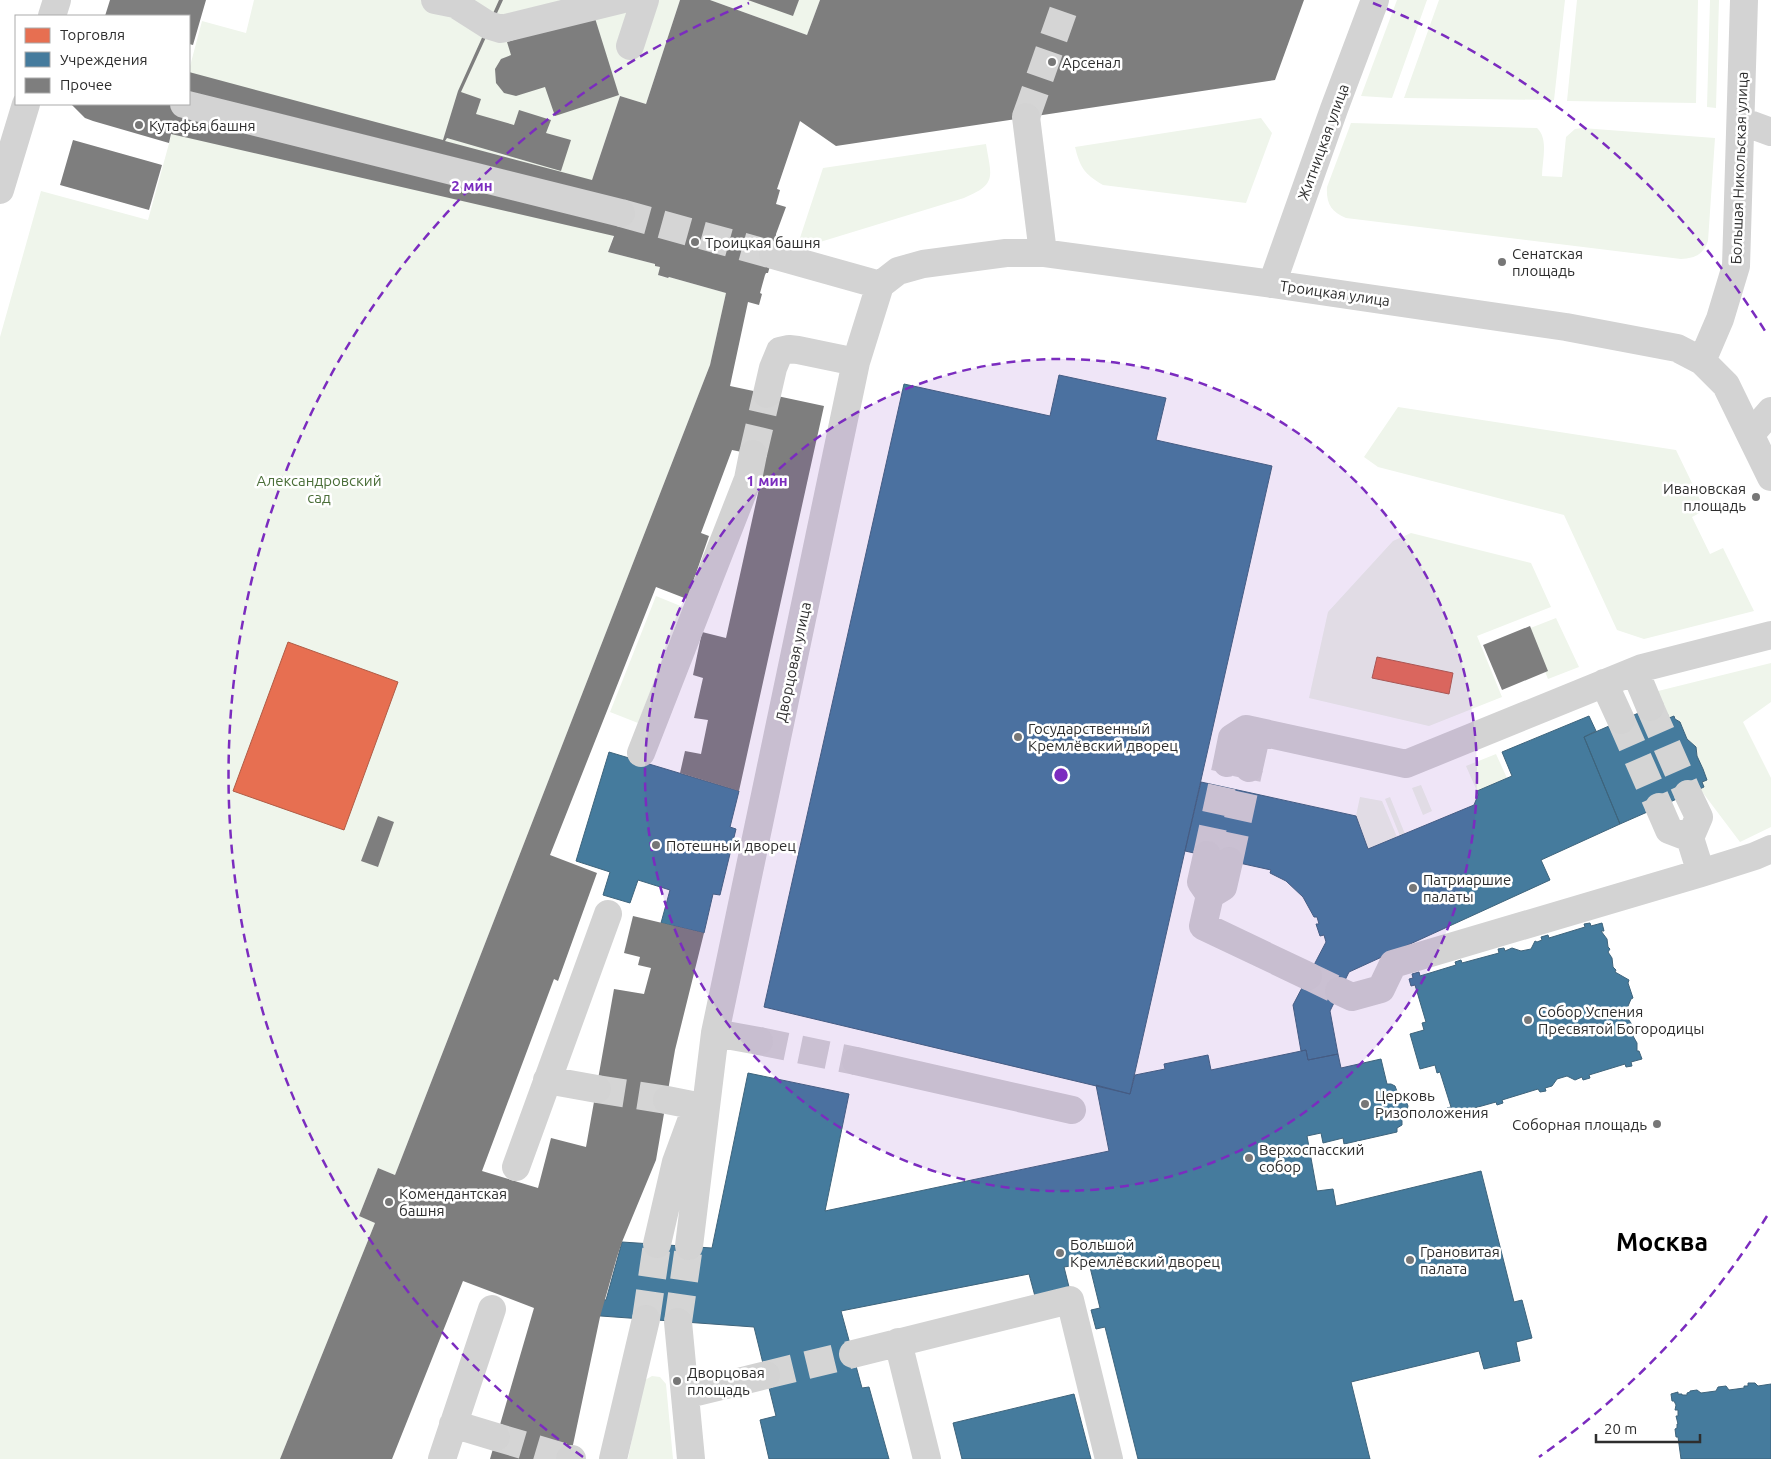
<svg xmlns="http://www.w3.org/2000/svg" width="1771" height="1459" font-family="Ubuntu,sans-serif">
<style>
.green{fill:#eff5eb}
.shops{fill:#e76f51;stroke:#b05c46}
.public{fill:#457b9d;stroke:#3e647c}
.building{fill:#7e7e7e}
.lines{fill:none;stroke-linecap:round;stroke-linejoin:round}
.minor-tunnel{stroke:#d5d5d5;stroke-width:28;stroke-dasharray:28 14;stroke-linecap:butt}
.minor{stroke:#d3d3d3;stroke-width:28}
.ring{fill:none;stroke:#7b2cbf;stroke-width:2.5;stroke-dasharray:9 6}
.poi-dot{fill:#777;stroke:#fff;stroke-width:2}
.labels{text-anchor:middle;dominant-baseline:central;stroke-width:5;stroke-linejoin:round;paint-order:stroke}
.poi-label{font-size:15px;fill:#2e2e2e;stroke:#fff;text-anchor:start}
.street-label{font-size:15px;fill:#2e2e2e;stroke:#fff}
.park-label{font-size:15px;fill:#4a6e38;stroke:#fff}
.town-label{font-size:25px;font-weight:bold;fill:#000;stroke:#fff}
.centre{fill:#7b2cbf;stroke:#fff;stroke-width:2.5}
.ring-label{font-size:15px;text-anchor:middle;font-weight:bold;fill:#7b2cbf;stroke:#fff;stroke-width:5;stroke-linejoin:round;paint-order:stroke}
</style>
<rect width="100%" height="100%" fill="#fff"/>
<!-- green -->
<path class="green" d="M254,0H680L646,104L620,96L592,180L628,190L608,252L655,264V266L660,267L659,276L668,278L669,277L726,293L710,365L395,1175L378,1168L359,1216L375,1223L280,1459H0V337L41,191L148,220L173,129L189,104V70L202,21L246,33Z
M710,0H820L807,35Z
M1397,0H1427L1392,98L1361,96Z
M1439,0H1565L1554,100L1404,98Z
M1577,0H1698L1696,103L1567,101Z
M1710,0H1719L1716,108L1707,107Z
M1261,118L1272,133L1246,203L1103,185C1084,174 1080,167 1075,147Z
M1351,123L1537,128C1549,139 1542,161 1542,176L1562,177L1566,137L1575,129L1582,128L1715,138L1708,241C1703,255 1695,258 1681,259L1346,218C1331,212 1326,203 1327,187Z
M986,144C991,176 998,184 964,198L807,246L798,244L823,168Z
M1398,407L1676,450L1705,510L1692,517L1710,554L1723,548L1754,611L1644,639L1617,630L1564,515L1378,467L1364,457Z
M1411,533L1531,563L1551,607L1477,636L1502,697L1429,726L1309,698L1328,612L1393,541Z
M656,596L683,607L638,723L610,712Z
M1556,618L1579,667L1548,679L1528,629Z
M1771,663V702L1743,722L1771,778V827L1740,842L1700,789L1704,787L1702,782L1703,768L1697,756L1696,747L1687,739L1682,725L1674,716L1669,718L1667,714L1664,715L1654,692Z
M1496,754L1507,778L1477,791L1466,766Z
M1421,785L1432,811L1423,815L1412,788Z
M1360,797L1382,801L1397,837L1368,849L1356,816Z
M1390,797L1405,834L1400,836L1385,799Z
M652,1376L660,1377L666,1384L673,1459H628L643,1383L645,1380Z"/>
<!-- shops -->
<path class="shops" d="M288,642L398,682L344,830L233,791Z
M1377,657L1453,673L1449,694L1372,678Z"/>
<!-- public -->
<path class="public" d="M1059,375L1166,398L1156,440L1272,466L1130,1094L764,1007L904,384L1050,416Z
M1659,704L1664,715L1667,713L1669,718L1674,716L1675,719L1680,722L1687,739L1696,747L1697,756L1703,769L1707,780L1702,782L1704,787L1620,824L1584,737Z
M1589,716L1596,731L1584,737L1620,824L1541,860L1550,880L1349,972L1330,1011L1338,1054L1308,1060L1306,1050L1301,1051L1293,1005L1326,942L1324,935L1320,936L1316,924H1319L1317,917H1314L1303,897L1286,881L1270,873L1271,870L1185,851L1201,782L1356,816L1368,849L1474,805L1478,795L1477,791L1512,776L1502,752Z
M609,752L739,791L730,827L736,829L720,895L713,894L704,933L661,923L670,890L638,880L630,903L603,895L610,872L576,861Z
M1590,923L1591,926L1602,923L1604,931H1601L1607,939L1608,947L1610,949L1608,952L1612,958L1613,967L1616,970L1615,972L1629,980L1628,983L1633,998L1631,999L1626,1011L1628,1013L1626,1016L1631,1023L1632,1032L1635,1033L1633,1036L1637,1043V1051H1639L1642,1059L1631,1062L1632,1066L1626,1067L1625,1064L1589,1075L1590,1078L1583,1080L1582,1077L1575,1080L1567,1076L1557,1079L1552,1086L1545,1088L1546,1091L1540,1092L1538,1089L1502,1100L1503,1103L1497,1105L1496,1102L1460,1112L1461,1116L1454,1118L1453,1114L1449,1116L1447,1108L1451,1107L1440,1072L1437,1073L1435,1065L1420,1069L1410,1034L1424,1030L1422,1023L1426,1022L1415,985L1411,986L1409,979L1413,978L1412,974L1419,972L1420,976L1456,965L1455,962L1461,960L1462,963L1499,953L1498,949L1504,948L1505,951L1512,948L1521,951L1531,949L1535,941L1537,942L1542,940L1541,937L1548,935L1549,938L1585,927L1584,924Z
M1306,1050L1308,1060L1338,1054L1341,1068L1381,1059L1387,1084H1391L1395,1086L1398,1094L1405,1098L1408,1106L1406,1114L1402,1117V1125L1397,1128V1132L1344,1144L1343,1138L1323,1143L1321,1133L1307,1136L1317,1191L1333,1189L1336,1206L1481,1171L1514,1302L1522,1300L1532,1338L1516,1342L1520,1361L1515,1362L1484,1369L1479,1351L1351,1382L1370,1459H1138L1105,1327L1096,1329L1091,1310L1100,1308L1089,1263L1064,1267L1070,1291L1036,1300L1029,1274L841,1311L862,1388L869,1387L889,1459H769L760,1420L776,1416L754,1327L587,1315L576,1307L593,1299L606,1300L622,1242L712,1248L748,1073L849,1094L825,1211L1109,1151L1096,1085L1130,1094L1135,1075L1165,1069L1164,1064L1208,1055L1211,1070Z
M1748,1383H1755L1758,1386L1771,1384V1459H1681L1678,1437H1676L1675,1429L1677,1428V1424H1678L1676,1416H1678V1410H1675L1676,1405L1674,1401H1672L1671,1394L1678,1392V1394H1682V1395H1687V1393L1690,1392V1391L1697,1390L1701,1393L1716,1391L1718,1387L1726,1386L1729,1390L1744,1388V1386H1748Z
M1074,1394L1091,1459H962L953,1423Z"/>
<!-- building -->
<path class="building" d="M110,0H206L193,45L189,44V16H105Z
M499,0H503L461,92L481,99L476,114L514,125L519,110L551,120L546,133L571,140L561,171L447,138L445,141L592,180L620,96L646,104L680,0H710L807,35L820,0H1304L1275,80L836,146L800,121L777,189L780,190L776,204L786,207L776,234V237L778,238L768,273H766L765,275L760,293L762,294L759,305L748,302L730,386L824,406L739,791L680,773L685,751L701,754L708,720L694,718L703,678L693,675L702,632L726,638L766,457L732,450L701,533L709,536L687,599L656,587L550,855L597,873L558,981L554,979L482,1171L538,1188L551,1138L586,1147L614,989L644,994L651,968L638,965L640,957L624,953L633,916L704,933L675,1050L656,1160L622,1242L617,1257L600,1317L570,1459H490L534,1308L463,1281L392,1459H280L375,1223L359,1216L378,1168L395,1175L710,365L726,293L669,277L668,278L658,275L660,267L655,266V264L608,252L614,236L171,134L169,143L93,121L85,118L71,104H189V72L443,140L458,91Z
M748,0H799L793,16Z
M594,15L619,95L555,116L545,87L516,96L504,93L496,83L495,69L501,59L511,55L507,42Z
M73,140L162,165L149,210L60,185Z
M1530,626L1548,671L1502,690L1483,645Z
M378,816L394,822L378,867L361,861Z"/>
<g class="lines">
<!-- minor-tunnel -->
<path class="minor-tunnel" d="M1026,117L1067,0
M621,213L773,255
M753,454L767,394
M1650,707L1688,794
M1621,720L1659,807
M1207,855L1227,763
M1229,861L1249,768
M1308,976L1339,991
M759,1041L856,1061
M597,1089L667,1100
M646,1319L657,1244
M678,1322L689,1246
M766,1375L853,1354
M496,1437L570,1459"/>
<!-- minor -->
<path class="minor" d="M435,0L455,4L488,25L501,29L620,0
M52,16L57,0
M630,46L645,0
M184,104L621,213
M1026,117L1043,253
M1741,121L1771,132
M0,190L26,104
M773,255L880,285
M1272,284L1334,109L1375,0
M880,285L898,271L923,264L1006,253H1043L1272,284L1566,327L1677,348L1702,361L1726,385L1771,477
M1702,361L1720,319L1736,266L1744,0
M767,394L773,368L780,351L789,349L798,350L856,362
M1751,434L1771,411
M1635,671L1650,707
M1604,683L1621,720
M641,753L748,479L753,454
M1227,763L1232,738L1246,729L1406,764L1642,668L1771,635
M1249,768L1257,732
M1688,794L1699,817L1690,838L1701,873
M1659,807L1669,830L1690,838
M1207,855L1201,882L1210,895
M1229,861L1223,887L1210,895L1203,926L1308,976
M1339,991L1352,997L1381,989L1393,964L1701,873L1755,856L1771,849
M715,1033L759,1041
M856,1061L1072,1110
M547,1080L597,1089
M667,1100L697,1106
M516,1167L608,914
M657,1244L676,1162L694,1113
M689,1246L715,1033L856,362L880,285
M678,1322L691,1459
M898,1342L927,1459
M853,1354L1070,1300L1109,1459
M685,1395L766,1375
M453,1424L496,1437
M442,1459L492,1309
M570,1459H572
M613,1459L646,1319"/>
</g>
<!-- distance rings -->
<circle cx="1061" cy="775" r="416" fill="#7b2cbf" fill-opacity=".12"/>
<g class="ring">
<circle cx="1061" cy="775" r="416"/>
<path d="M1767 1216A833 833 0 0 1 1539 1457M583 1457A833 833 0 0 1 749 3M1373 3A833 833 0 0 1 1767 334"/>
</g>
<!-- markers -->
<g class="poi-dot">
<circle cx="1052" cy="62" r="5"/>
<circle cx="139" cy="125" r="5"/>
<circle cx="695" cy="242" r="5"/>
<circle cx="1502" cy="262" r="5"/>
<circle cx="1756" cy="497" r="5"/>
<circle cx="1018" cy="737" r="5"/>
<circle cx="656" cy="845" r="5"/>
<circle cx="1413" cy="888" r="5"/>
<circle cx="1528" cy="1020" r="5"/>
<circle cx="1365" cy="1104" r="5"/>
<circle cx="1657" cy="1124" r="5"/>
<circle cx="1249" cy="1158" r="5"/>
<circle cx="389" cy="1202" r="5"/>
<circle cx="1060" cy="1253" r="5"/>
<circle cx="1410" cy="1260" r="5"/>
<circle cx="677" cy="1381" r="5"/>
</g>
<g class="labels">
<!-- poi labels -->
<g class="poi-label">
<text x="1062" y="62">Арсенал</text>
<text x="149" y="125">Кутафья башня</text>
<text x="705" y="242">Троицкая башня</text>
<text x="1512" y="253">Сенатская<tspan x="1512" dy="17">площадь</tspan></text>
<text x="1746" y="488" text-anchor="end">Ивановская<tspan x="1746" dy="17">площадь</tspan></text>
<text x="1028" y="728">Государственный<tspan x="1028" dy="17">Кремлёвский дворец</tspan></text>
<text x="666" y="845">Потешный дворец</text>
<text x="1423" y="879">Патриаршие<tspan x="1423" dy="17">палаты</tspan></text>
<text x="1538" y="1011">Собор Успения<tspan x="1538" dy="17">Пресвятой Богородицы</tspan></text>
<text x="1375" y="1095">Церковь<tspan x="1375" dy="17">Ризоположения</tspan></text>
<text x="1647" y="1124" text-anchor="end">Соборная площадь</text>
<text x="1259" y="1149">Верхоспасский<tspan x="1259" dy="17">собор</tspan></text>
<text x="399" y="1193">Комендантская<tspan x="399" dy="17">башня</tspan></text>
<text x="1070" y="1244">Большой<tspan x="1070" dy="17">Кремлёвский дворец</tspan></text>
<text x="1420" y="1251">Грановитая<tspan x="1420" dy="17">палата</tspan></text>
<text x="687" y="1372">Дворцовая<tspan x="687" dy="17">площадь</tspan></text>
</g>
<!-- street labels -->
<g class="street-label">
<text transform="translate(1323 142) rotate(-70)">Житницкая улица</text>
<text transform="translate(1739 168) rotate(-88)">Большая Никольская улица</text>
<text transform="translate(1335 293) rotate(8)">Троицкая улица</text>
<text transform="translate(793 662) rotate(-78)">Дворцовая улица</text>
</g>
<!-- park labels -->
<g class="park-label">
<text x="319" y="480">Александровский<tspan x="319" dy="17">сад</tspan></text>
</g>
<!-- town labels -->
<g class="town-label">
<text x="1662" y="1242">Москва</text>
</g>
</g>
<circle cx="1061" cy="775" r="8" class="centre"/>
<g class="ring-label">
<text x="472" y="191">2 мин</text>
<text x="767" y="486">1 мин</text>
</g>
<!-- legend -->
<rect x="15" y="15" width="175" height="90" fill="#ffffff" stroke="#ababab"/>
<rect x="25" y="28" width="25" height="15" fill="#e76f51" stroke="#ababab"/>
<text x="60" y="40" font-size="15" fill="#2e2e2e">Торговля</text>
<rect x="25" y="52" width="25" height="15" fill="#457b9d" stroke="#ababab"/>
<text x="60" y="65" font-size="15" fill="#2e2e2e">Учреждения</text>
<rect x="25" y="78" width="25" height="15" fill="#7e7e7e" stroke="#ababab"/>
<text x="60" y="90" font-size="15" fill="#2e2e2e">Прочее</text>
<!-- scale -->
<path d="M1596 1434v8h104v-8" fill="none" stroke="#2e2e2e" stroke-width="2.5"/>
<text x="1604" y="1434" font-size="15" fill="#2e2e2e" stroke="#ffffff" stroke-width="4" paint-order="stroke">20 m</text>
</svg>
